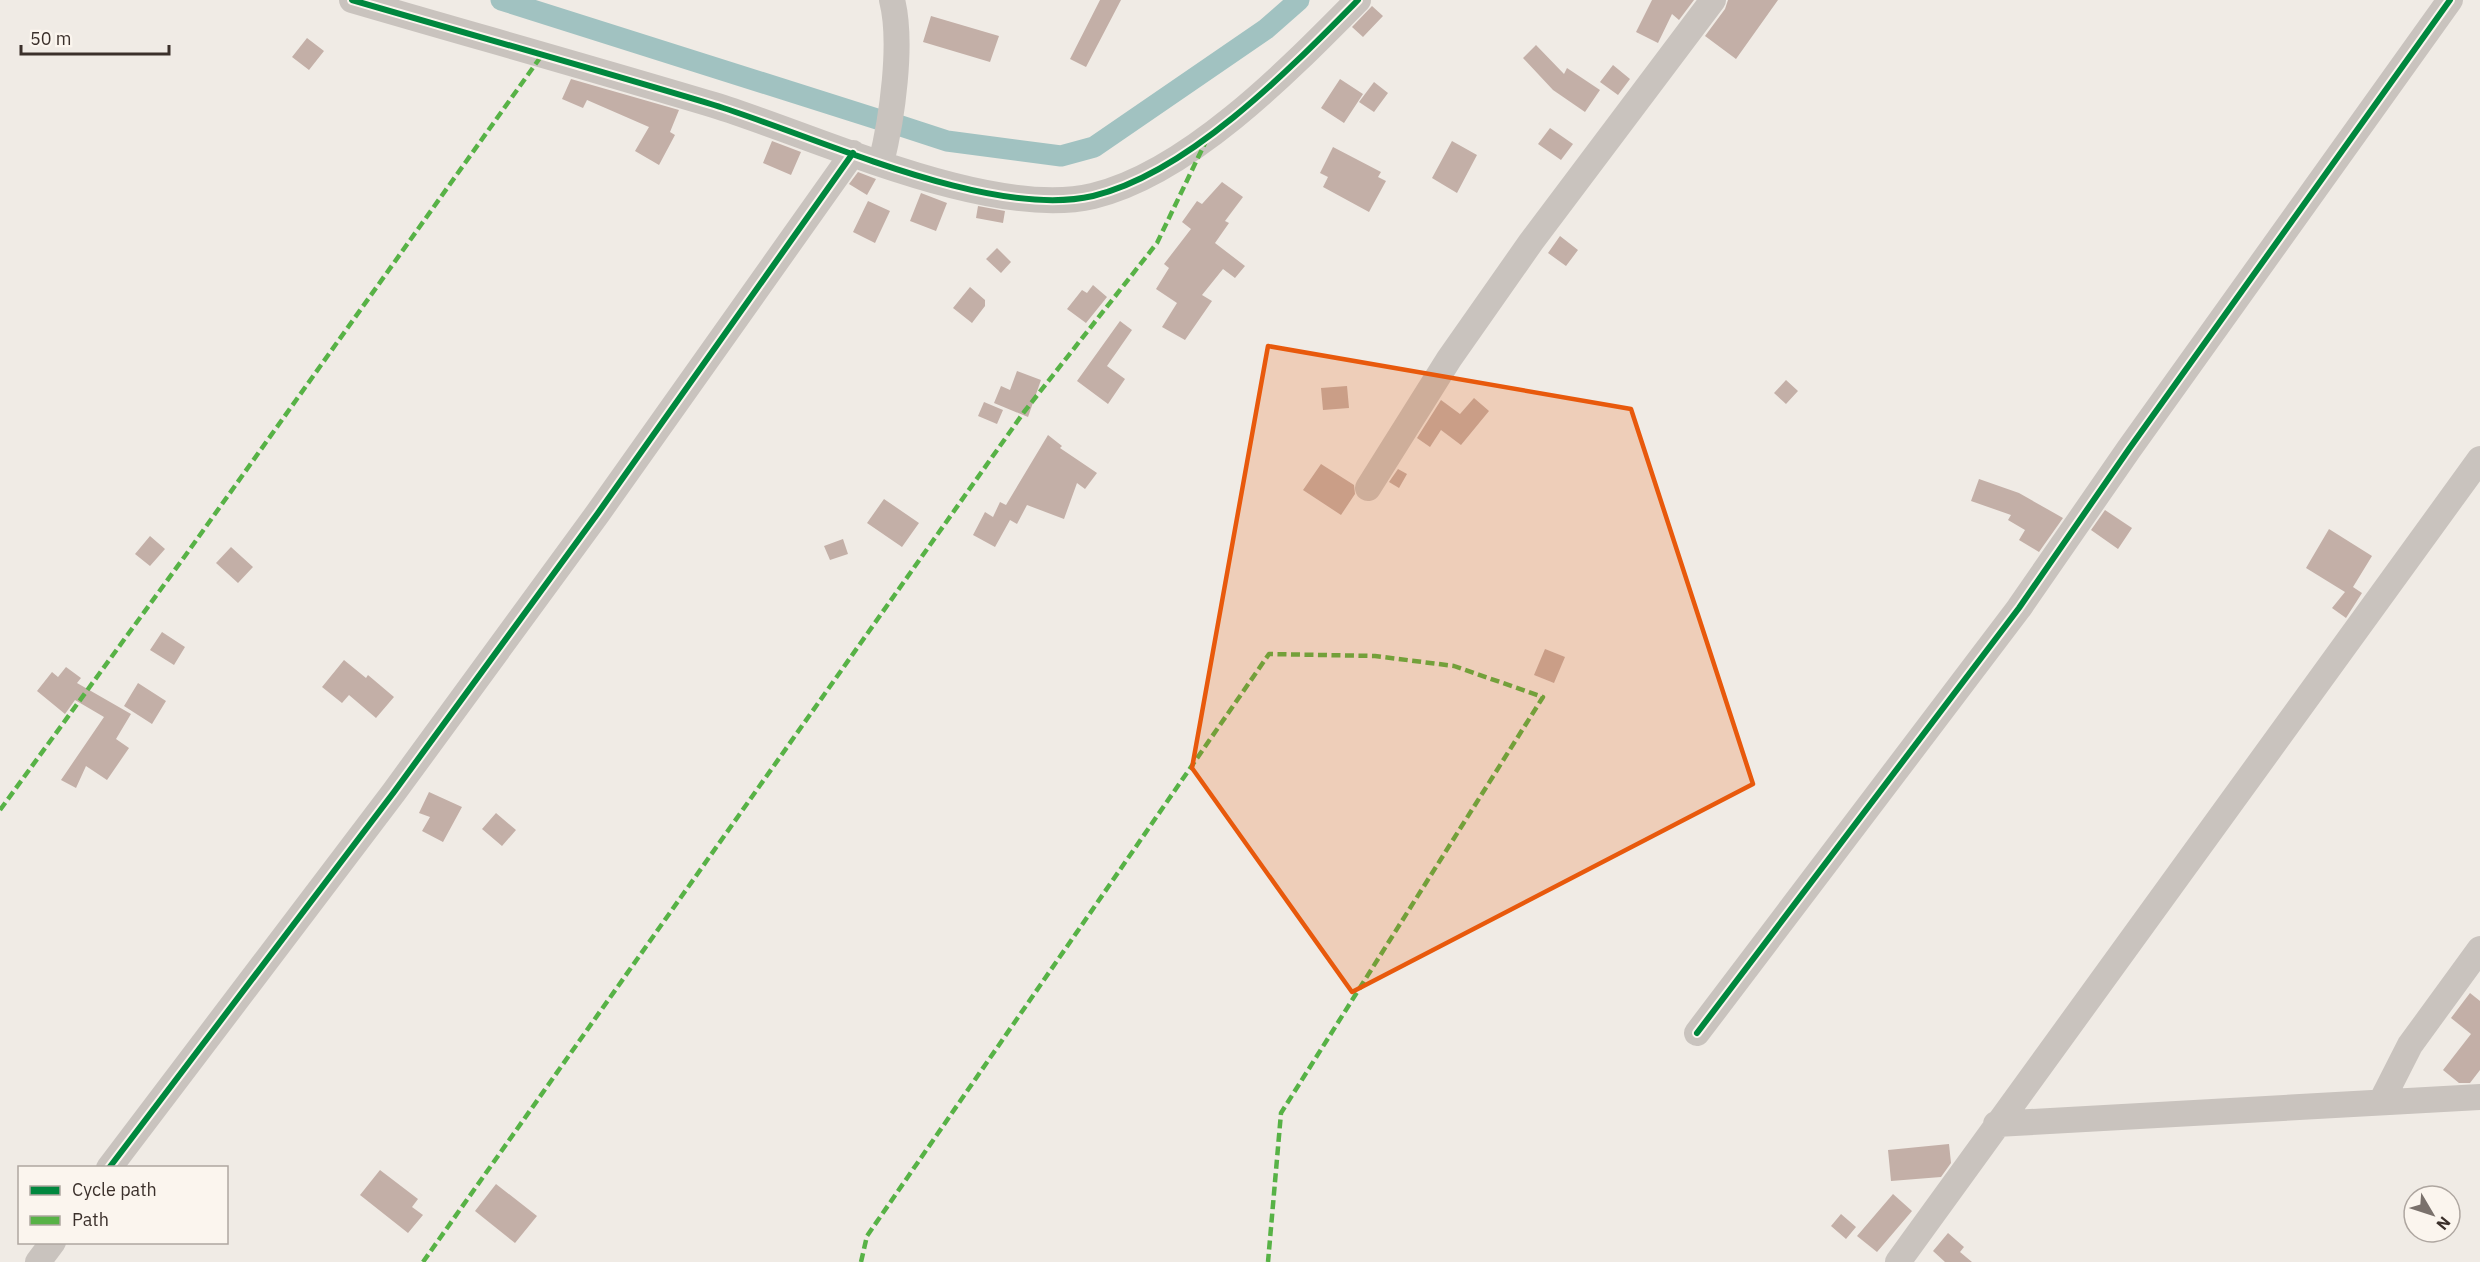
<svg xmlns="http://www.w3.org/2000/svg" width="2480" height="1262" font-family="'IBM Plex Sans',sans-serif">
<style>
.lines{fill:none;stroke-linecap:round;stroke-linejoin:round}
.canal{stroke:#a1c2c1;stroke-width:21}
.building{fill:#c3afa7}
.minor{stroke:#c9c3be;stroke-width:26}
.quiet{stroke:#57b246;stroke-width:4.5;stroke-dasharray:9 4.5;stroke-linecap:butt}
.cycleway-casing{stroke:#fbf5ee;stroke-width:10}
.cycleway{stroke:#00873e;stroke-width:6}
.marked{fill:#e8590c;fill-opacity:0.2;stroke:#e8590c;stroke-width:4.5;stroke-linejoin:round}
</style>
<rect width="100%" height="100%" fill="#f0ebe5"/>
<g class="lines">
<!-- canal -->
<path class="canal" d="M501,0L877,119
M898,125L947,141L1061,156L1094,147L1266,29L1299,0"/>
</g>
<!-- building -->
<path class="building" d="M1100,0H1121L1086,67L1070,59Z
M1652,0H1694L1679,20L1672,14L1658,43L1636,32Z
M1728,0H1778L1736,59L1705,36L1725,9Z
M1372,6L1383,16L1363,37L1352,27Z
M931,16L999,36L990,62L923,42Z
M307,38L324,51L309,70L292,57Z
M1536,45L1564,74L1567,68L1600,90L1585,112L1553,90L1523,58Z
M1613,65L1630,79L1618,95L1600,82Z
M571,79L679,110L670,132L675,135L659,165L635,151L649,127L587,100L583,108L562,99Z
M1340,79L1363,94L1344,123L1321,108Z
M1374,82L1388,93L1374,112L1359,102Z
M1550,128L1573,144L1561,160L1538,144Z
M772,141L801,152L791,175L763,163Z
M1452,141L1477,155L1457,193L1432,178Z
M1333,147L1381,172L1378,177L1386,181L1369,212L1323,187L1328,177L1320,173Z
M858,172L876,179L867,195L849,184Z
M1222,182L1243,197L1225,221L1229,223L1215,243L1245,266L1235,278L1223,269L1202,295L1212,301L1185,340L1162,327L1177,303L1156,289L1169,268L1164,264L1191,229L1182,222L1197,201L1202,204Z
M921,193L947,203L936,231L910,221Z
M868,201L890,211L875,243L853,232Z
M978,206L1005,211L1003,223L976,218Z
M1560,236L1578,250L1566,266L1548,253Z
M997,248L1011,262L1001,273L986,259Z
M1093,285L1107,297L1086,323L1067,309L1082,290L1087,293Z
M970,287L985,300V306L972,323L953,308Z
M1120,321L1132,330L1107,366L1125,379L1108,404L1077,381Z
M1017,371L1041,380L1028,417L994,403L1001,386L1010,390Z
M1786,380L1798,391L1786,404L1774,393Z
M1347,386L1349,408L1323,410L1321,388Z
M1474,398L1489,411L1461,445L1441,430L1430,447L1417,438L1441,400L1460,414Z
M984,402L1003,410L997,424L978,416Z
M1048,435L1062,446L1060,448L1097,473L1085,489L1077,483L1064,519L1027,505L1017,524L1010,520L995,547L973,535L985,512L993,517L1000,502L1006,505Z
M1321,464L1354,485L1355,494L1341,515L1303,490Z
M1398,469L1407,474L1399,488L1389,482Z
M1979,479L2019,493L2063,518L2039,552L2019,540L2025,530L2008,520L2011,515L1971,501Z
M884,499L919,523L902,547L867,523Z
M2105,510L2132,528L2118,549L2091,530Z
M2329,529L2372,556L2353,587L2362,593L2346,618L2332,608L2345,592L2306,568Z
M150,536L165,549L150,566L135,554Z
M843,539L848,554L830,560L824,546Z
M231,547L253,567L238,583L216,563Z
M162,632L185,647L174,665L150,650Z
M1545,649L1565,657L1554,683L1534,675Z
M344,660L366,678L368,675L394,697L376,718L349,695L342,703L322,687Z
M66,667L81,678L77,683L131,714L116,739L129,748L107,780L86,766L76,788L61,780L104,717L75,700L65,714L37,691L52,672L58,677Z
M138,683L166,701L152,724L124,706Z
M429,792L462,807L443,842L422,831L430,817L419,813Z
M496,813L516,830L502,846L482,829Z
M2470,993L2480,1001V1070L2470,1083H2459L2443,1070L2471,1034L2451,1018Z
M1949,1144L1951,1163L1941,1177L1891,1181L1888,1150Z
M380,1170L418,1199L412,1207L423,1215L408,1233L360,1195Z
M496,1184L537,1216L515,1243L475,1211Z
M1893,1194L1912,1211L1877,1252L1857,1236Z
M1841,1214L1856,1227L1846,1239L1831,1226Z
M1948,1233L1964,1247L1960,1252L1972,1262H1945L1933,1251Z"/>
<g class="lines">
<!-- minor -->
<path class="minor" d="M352,0C472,35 594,69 714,105C815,136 990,220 1093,196C1189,173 1290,69 1358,0
M881,163C892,119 903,43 892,0
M1368,488L1449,359L1531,242L1713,0
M1697,1033L2019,608L2129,449L2450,0
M2381,1102L2410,1045L2480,949
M1996,1124L2480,1097
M109,1168L394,792L598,513L853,153
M38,1262L53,1242
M1898,1262L2480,459"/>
<!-- quiet -->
<path class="quiet" d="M0,810L185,556L542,55
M423,1262L1024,412L1157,243L1206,141
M861,1262L867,1236L1269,654L1375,656L1454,666L1543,697L1281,1113L1268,1262"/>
<defs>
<path id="cycleway" d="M352,0C472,35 594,69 714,105C815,136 990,220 1093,196C1189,173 1290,69 1358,0
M1697,1033L2019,608L2129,449L2450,0
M109,1168L394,792L598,513L853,153"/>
</defs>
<!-- cycleway casing -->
<use href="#cycleway" class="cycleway-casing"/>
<!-- cycleway -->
<use href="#cycleway" class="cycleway"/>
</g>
<!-- marked area -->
<path class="marked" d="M1268,346L1631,409L1753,784L1352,992L1192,768Z"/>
<!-- legend -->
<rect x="18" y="1166" width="210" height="78" fill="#fbf5ee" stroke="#aea6a0" stroke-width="1.5"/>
<rect x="30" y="1186" width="30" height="9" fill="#00873e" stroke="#aea6a0" stroke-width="1.5"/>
<text x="72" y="1196" font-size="18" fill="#3b302b">Cycle path</text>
<rect x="30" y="1216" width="30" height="9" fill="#57b246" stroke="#aea6a0" stroke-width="1.5"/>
<text x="72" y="1226" font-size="18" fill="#3b302b">Path</text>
<!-- north arrow -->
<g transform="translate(2432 1214) rotate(129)"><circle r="28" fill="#fbf5ee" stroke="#aea6a0" stroke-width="1.5"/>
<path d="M0-4.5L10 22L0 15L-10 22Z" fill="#7a716c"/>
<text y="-9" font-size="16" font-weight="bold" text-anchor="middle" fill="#3b302b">N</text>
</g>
<!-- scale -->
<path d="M21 45v9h148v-9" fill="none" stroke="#3b302b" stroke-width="3"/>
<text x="30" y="45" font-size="18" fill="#3b302b" stroke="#fbf5ee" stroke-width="4.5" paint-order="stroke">50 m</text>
</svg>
